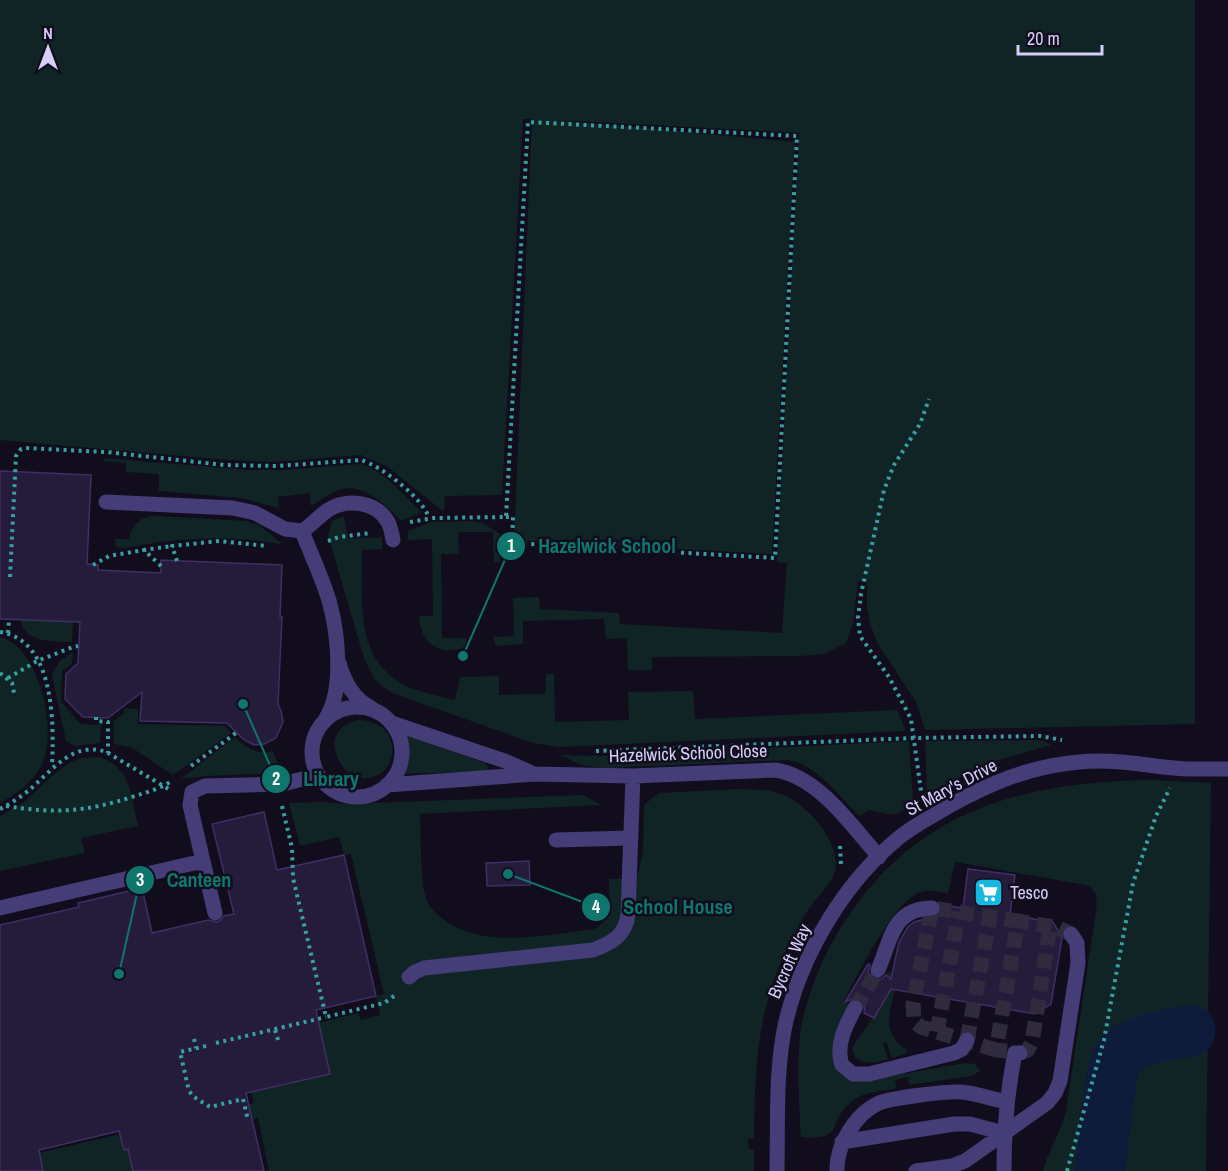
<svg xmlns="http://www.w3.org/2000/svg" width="1228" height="1171" font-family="'Archivo Narrow',sans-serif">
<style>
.green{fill:#112425}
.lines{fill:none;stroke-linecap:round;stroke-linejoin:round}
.river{stroke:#0f1b3a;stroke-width:51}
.building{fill:#251b3b;stroke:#3f2f65;stroke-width:1.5}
.minor-tunnel{stroke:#2f2a3d;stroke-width:15;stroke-dasharray:15 8;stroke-linecap:butt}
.path{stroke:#38a0a3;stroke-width:4;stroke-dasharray:3 4.5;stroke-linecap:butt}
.minor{stroke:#443d77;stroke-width:15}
.labels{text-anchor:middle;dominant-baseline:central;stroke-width:5;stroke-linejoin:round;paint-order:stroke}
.street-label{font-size:18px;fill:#d6cdfa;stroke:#110d1c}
.poi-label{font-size:18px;fill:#d6cdfa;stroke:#110d1c;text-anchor:start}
.leader{fill:none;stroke:#0f766e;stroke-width:2}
.callout-dot{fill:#0f766e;stroke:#110d1c;stroke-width:2}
.mark-label{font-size:18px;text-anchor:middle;font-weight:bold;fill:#fff}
.callout-label{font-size:20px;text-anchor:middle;font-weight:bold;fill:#0f766e;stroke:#110d1c;stroke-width:5;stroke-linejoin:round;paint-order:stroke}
</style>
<rect width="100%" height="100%" fill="#110d1c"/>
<!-- green -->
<path class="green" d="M0,0H1195V724L925,730L916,702L878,644L870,624L867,607V582L858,581L853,623L846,643L824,654L800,656L652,657V670H628L627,638L606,639L604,619L523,621V644L496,646L493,637L514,636L513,598L539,597L540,609L619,613L620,624L782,633L787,563L777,562L799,133L557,120L795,142L772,554L514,540L532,119H523L502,495L445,496L444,512L388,467L361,455L272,462L229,460L0,440Z
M104,458L249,470H285L360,464C384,470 404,496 422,512L401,521C385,504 362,480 335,491C327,495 319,502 311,506L309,493L278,497L279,508L241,498L159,491V474L126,472V463L104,461Z
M156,516L245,521L259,525L281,543L280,544C223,534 179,538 123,548L116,547L115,539H129C132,525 140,516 156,516Z
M344,516L348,539L382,537V549L362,550C362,599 354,660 406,686C422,693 439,696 455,700L460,677L499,676V695L545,694L546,674H554L555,722L629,720L628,692L693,691L695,719L897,710L906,731L559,747L533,743L392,693L374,679L364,658L328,535L332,521Z
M473,521L483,523L500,534V562H494L493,532H458L459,554H441L442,638H466V644L462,648C437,656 420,641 419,616H433L432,539L408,540V531L431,522Z
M21,619L73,622L72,642C55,642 21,642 21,619Z
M0,637C40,647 59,733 41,766C33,782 15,795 0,803Z
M73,652L72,664L62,671L61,701L80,724L101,725L100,743L75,746L66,741L52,675L60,661Z
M124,708L138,709V724L225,726L231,733L173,775L131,747L114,744L113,722L124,713Z
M358,720C411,721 398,792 352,776C331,759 325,727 358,720Z
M407,735L485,763L489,768L485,771L402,774L406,757L405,738Z
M235,737C245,747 259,756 273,751L281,773L206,776L181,779Z
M1032,740L1044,741L1051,745L985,764L927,794L925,741Z
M909,741L913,799C899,821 890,814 869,810L859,816C839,796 817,765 788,760L605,768L581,765L561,755L602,756Z
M100,757C132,769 131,796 138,826L81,838L85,853L0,871V816L24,802L52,776L71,762L81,758Z
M1150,780L1211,783L1206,1171H1043C1048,1150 1061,1133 1066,1111L1096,911C1097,900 1098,889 1086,885L955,862L948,893C940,892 929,889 921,892C894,900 857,976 844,1001L851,1005L836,1068C842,1078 850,1081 862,1081L966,1063L975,1064L980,1071L972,1076L909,1085L908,1077L895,1080L897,1088C883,1091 863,1092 852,1101C826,1121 847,1141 801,1137C799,1105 796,1054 802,1023C811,982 829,942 854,908C927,806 1031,782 1150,780Z
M739,789C754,790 770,789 784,795C809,806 844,845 834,874C829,887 817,896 810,907C794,932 780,961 771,989C755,1041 755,1085 754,1138L748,1139L749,1149L754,1150V1171H269L258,1118L241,1122L238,1108L254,1103L251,1092L330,1074L318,1023L358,1013L361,1020L380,1015L376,996L384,994L351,854L344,855L339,837L300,846L289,803L322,802L347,804L583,795L601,805L420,814C421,835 420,884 427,901C430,909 436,913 442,918C480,950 549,935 594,929C613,921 609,897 609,879H637L643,851L644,805L659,793Z
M888,971L897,981C891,1008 879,1034 907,1050L905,1054L892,1058L886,1042L883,1044L888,1059C875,1063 866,1065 855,1057L852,1048L888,995L878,988Z
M120,1134L124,1150L128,1149L133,1171H43L39,1153Z"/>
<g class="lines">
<!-- river -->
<path class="river" d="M1100,1171C1102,1152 1110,1068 1118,1057C1131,1039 1170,1034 1190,1031"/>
</g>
<!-- building -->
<path class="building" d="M0,471L91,475L87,564L98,565V570L161,573V560L282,565L280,617H282L278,704L281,711L283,722L276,738L264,744L254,745L243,739L227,723L140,721L142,692L108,718L83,717L65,699L66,674L78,663L80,622L0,619Z
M264,812L277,870L344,855L376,996L316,1010L330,1074L246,1093L264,1171H133L128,1149L124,1150L119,1131L39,1150L43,1171H0V925L79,907L78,903L142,888L152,933L208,920L218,922L224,916L234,914L212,824Z
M529,861L530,885L487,886L486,863Z
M968,869L1015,875L1010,915L1053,922L1062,938L1051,1004L1035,1014L891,989L874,1018L864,1013L865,1007L860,1000L854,998L845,1002L868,964L870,965L868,972L874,979L880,980L886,975L891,979L899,942L908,927L914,922L937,916L941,911V905L963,908Z"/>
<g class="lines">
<!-- minor-tunnel -->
<path class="minor-tunnel" d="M855,1008L878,970
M937,1032L959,912
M967,1040L990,917
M996,1050L921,1027L914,1021L913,1004L932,908L1018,921
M1007,1051L996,1050L1018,921L1059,928L1071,934
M1020,1053L1028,1050L1032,1042L1050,927"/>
<!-- path -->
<path class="path" d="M410,522L434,518L506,517L528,122L797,136L775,558L512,543L513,517H506
M328,541L339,537L371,533
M177,561L172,546L219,541L267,546
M93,565L109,556L144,550
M161,566L144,550L172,546
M10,577L16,456L21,449L26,448L106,452L224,465L277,466L361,460C381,466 423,498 429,518
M0,632C55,640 54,724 52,766
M8,633L9,619
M0,673L12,683L14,693
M8,678L37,661L73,647L78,646
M96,717V721L108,722V753
M596,751L914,738L1040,736L1062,740
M191,766L236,733
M922,798L911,719L889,677L860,636L858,618L861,594L884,490L894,465L920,424L929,399
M6,806C56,814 86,812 135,796C148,792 162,788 173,780
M282,806L292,848L293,878L326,1017L384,1003L397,994
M0,809C10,804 19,798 28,791C50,773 74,738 108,753L172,791
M840,846L841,865
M275,1030L279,1043
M194,1039L196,1048
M216,1043L326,1017
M206,1046L180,1052L189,1091L194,1097L210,1107L243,1099L248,1120
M1067,1171L1104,1040L1133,883L1156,816L1170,788"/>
<!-- minor -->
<path class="minor" d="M106,502L233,508L255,513L285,529L302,531C311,555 323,579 330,604C338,635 344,690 326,718
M302,531C312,525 319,516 328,510C347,498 376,501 388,522C391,528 392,534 393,540
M339,663C344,681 354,699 371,708
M312 752a45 45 0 1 1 90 0a45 45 0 1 1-90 0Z
M392,723L505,761L532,773
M387,785L535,774L633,776L775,770C818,776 852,826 879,857
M556,840L631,838
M0,908L203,861
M215,913L190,805L192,792L205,786L283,784L318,775
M878,970C891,941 892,908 932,908
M409,977L415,972L424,968L593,950C612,943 626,935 628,914L633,776
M855,1008C846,1025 835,1045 842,1065L853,1074H869L954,1053L962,1049L967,1040
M842,1142L954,1124H970L1004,1133
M777,1171C778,1123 775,1064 787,1017C804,950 846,880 901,836C916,824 935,815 951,805C992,782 1032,766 1079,762C1116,758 1151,767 1187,769C1201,769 1214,769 1228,769
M837,1171C836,1146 855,1114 879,1103C891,1098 947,1091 961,1092C976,1093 992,1099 1007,1102
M916,1171L952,1166L965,1161L1047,1103L1055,1093L1060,1081L1078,963L1077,943L1071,934
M1004,1171C1004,1131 1007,1092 1015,1053H1020"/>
</g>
<!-- icons -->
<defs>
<symbol id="supermarket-square" viewBox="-11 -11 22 22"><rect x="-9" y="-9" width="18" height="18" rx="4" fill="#15b8de" stroke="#110d1c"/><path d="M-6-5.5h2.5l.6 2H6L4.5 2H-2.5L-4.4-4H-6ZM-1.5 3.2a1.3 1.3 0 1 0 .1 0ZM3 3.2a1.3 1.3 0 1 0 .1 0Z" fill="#fff"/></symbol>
</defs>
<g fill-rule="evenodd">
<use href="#supermarket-square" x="972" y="876" width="33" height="33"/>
</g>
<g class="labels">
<!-- street labels -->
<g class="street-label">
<text transform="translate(688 753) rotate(-2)">Hazelwick School Close</text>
<text transform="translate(951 787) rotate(-28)">St Mary's Drive</text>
<text transform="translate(789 961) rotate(-66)">Bycroft Way</text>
</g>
<!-- poi labels -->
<g class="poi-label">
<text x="1010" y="892">Tesco</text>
</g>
</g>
<!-- callouts -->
<path class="leader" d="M463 656L511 546M243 704L276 779M119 974L140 880M508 874L596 907"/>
<g class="callout-dot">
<circle cx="463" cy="656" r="6"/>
<circle cx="243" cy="704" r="6"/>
<circle cx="119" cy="974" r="6"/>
<circle cx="508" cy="874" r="6"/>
<circle cx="511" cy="546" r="15"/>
<circle cx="276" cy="779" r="15"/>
<circle cx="140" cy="880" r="15"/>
<circle cx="596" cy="907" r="15"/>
</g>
<g class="mark-label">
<text x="511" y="552">1</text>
<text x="276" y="785">2</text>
<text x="140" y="886">3</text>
<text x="596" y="913">4</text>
</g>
<g class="callout-label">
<text x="607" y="553">Hazelwick School</text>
<text x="331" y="786">Library</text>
<text x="199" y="887">Canteen</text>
<text x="678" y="914">School House</text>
</g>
<!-- north arrow -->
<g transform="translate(48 48)" stroke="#110d1c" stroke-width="4.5" paint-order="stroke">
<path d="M0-4.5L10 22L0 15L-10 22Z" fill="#d6cdfa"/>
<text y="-9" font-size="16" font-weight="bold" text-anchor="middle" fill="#d6cdfa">N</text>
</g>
<!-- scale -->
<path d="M1018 45v9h84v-9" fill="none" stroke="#d6cdfa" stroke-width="3"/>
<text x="1027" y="45" font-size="18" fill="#d6cdfa" stroke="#110d1c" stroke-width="4.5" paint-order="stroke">20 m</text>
</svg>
